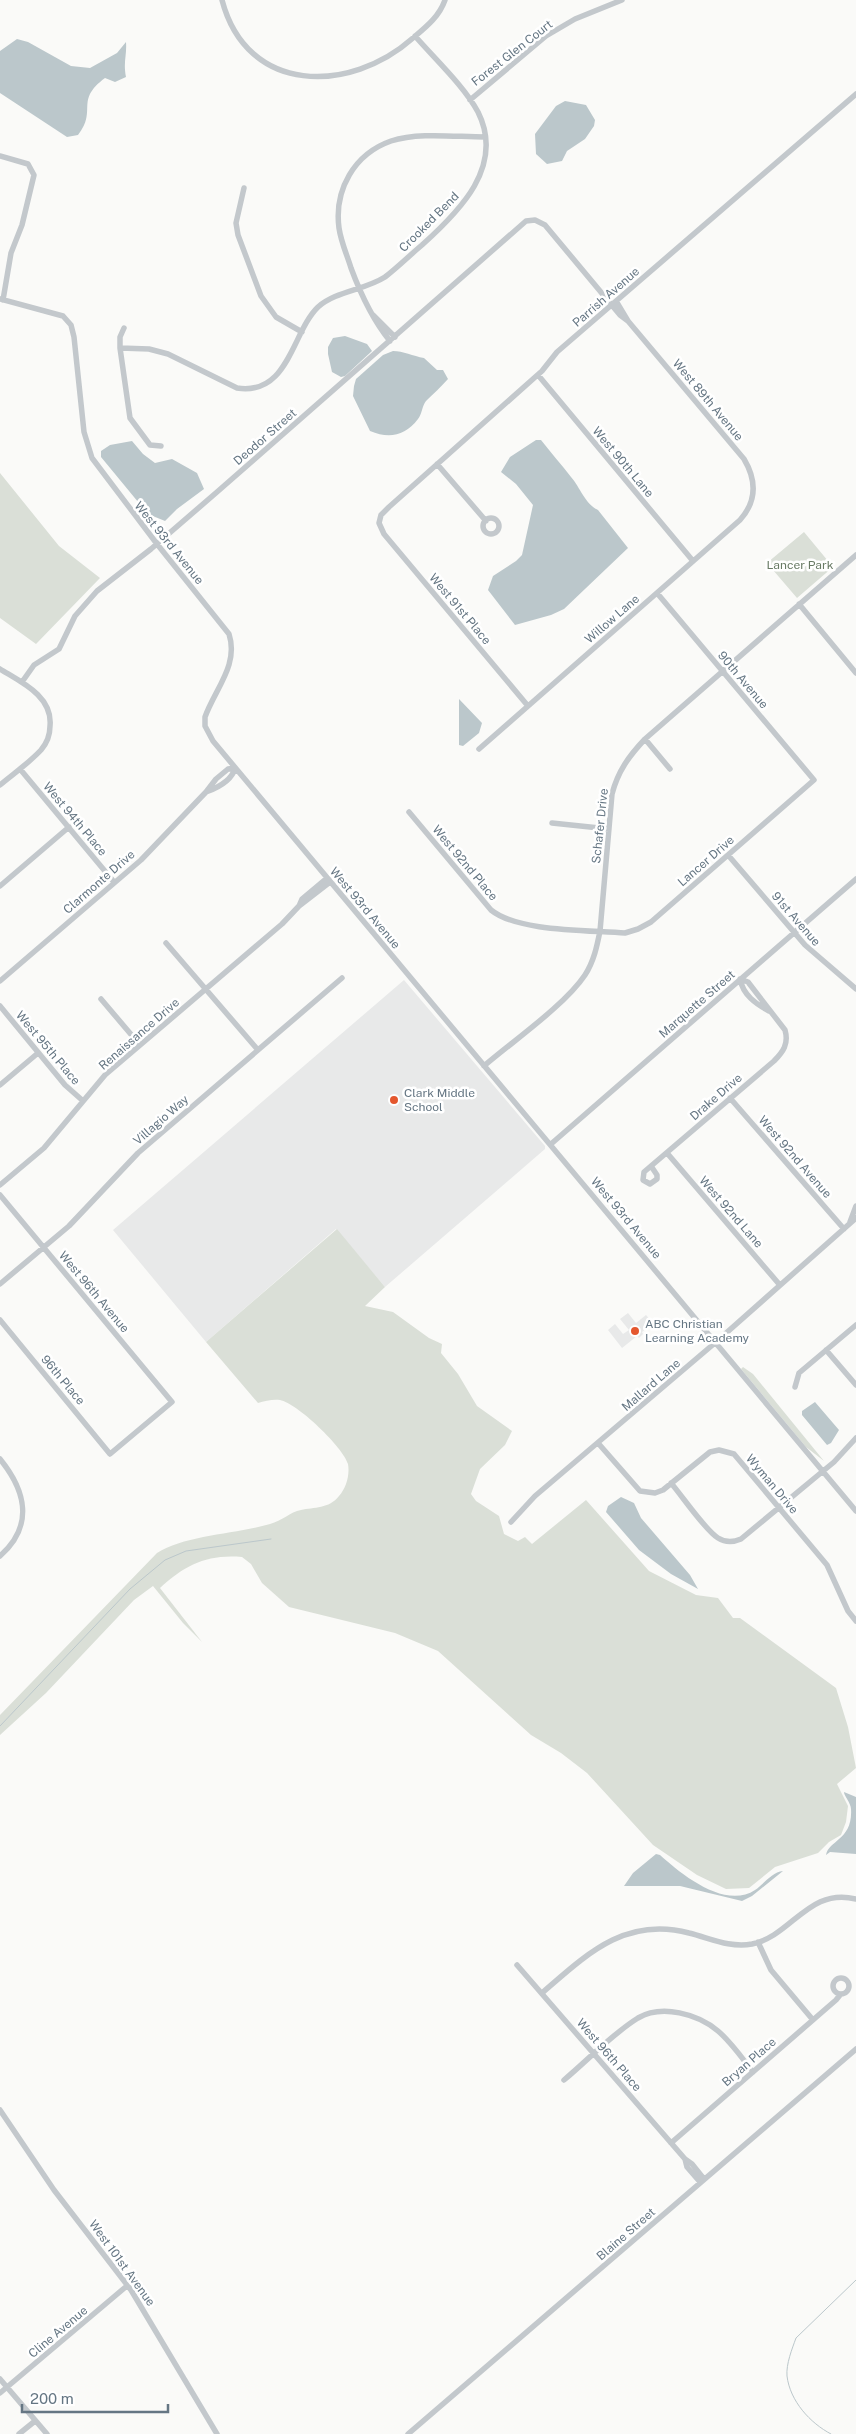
<svg xmlns="http://www.w3.org/2000/svg" width="856" height="2434" font-family="'Public Sans',sans-serif">
<style>
.built{fill:#e8e9e9}
.green{fill:#dadfd7}
.water{fill:#bbc7cb}
.lines{fill:none;stroke-linecap:round;stroke-linejoin:round}
.stream{stroke:#bbc7cb;stroke-width:1}
.minor{stroke:#c3c8cc;stroke-width:5.5}
.poi-dot{fill:#e4572e;stroke:#fff;stroke-width:2}
.labels{text-anchor:middle;dominant-baseline:central;stroke-width:5;stroke-linejoin:round;paint-order:stroke}
.street-label{font-size:12px;fill:#657683;stroke:#fff}
.park-label{font-size:12px;fill:#687a64;stroke:#fff}
.poi-label{font-size:12px;fill:#657683;stroke:#fff;text-anchor:start}
</style>
<rect width="100%" height="100%" fill="#fafaf8"/>
<!-- built -->
<path class="built" d="M404,980L545,1146V1149L385,1287L336,1229L206,1342L113,1230Z
M628,1313L636,1323L646,1315L653,1323L642,1332L643,1334L639,1338L637,1336L622,1348L608,1330L615,1324L623,1334L629,1330L620,1319Z"/>
<!-- green -->
<path class="green" d="M0,473L59,546L100,578L36,644L0,618Z
M804,532L833,567L797,598L767,563Z
M337,1229L385,1287L365,1306L393,1312L429,1338L442,1344L441,1353L458,1374L477,1406L512,1431L505,1445L480,1469L471,1494L476,1501L499,1516L504,1534L518,1541L525,1537L532,1544L586,1500L649,1571L696,1595L718,1598L733,1618H740L836,1688L848,1727L856,1768L837,1784L848,1806L846,1822L841,1835L829,1842L818,1853L775,1867L749,1888L726,1889L697,1875L653,1845L587,1773L561,1753L531,1735L438,1651L395,1633L289,1607L262,1583L251,1564L242,1557C207,1554 185,1565 160,1588L202,1642L183,1623L153,1586L134,1600L46,1693L0,1735V1715L157,1553C185,1535 236,1534 270,1524C282,1521 290,1512 301,1510C314,1507 329,1509 339,1496C346,1488 350,1475 348,1464C344,1448 297,1403 280,1400C273,1399 265,1401 258,1403L206,1342Z
M743,1367L753,1374L824,1461L806,1447L741,1369Z"/>
<!-- water -->
<path class="water" d="M17,39L28,42L71,66L90,68L117,53L126,42C127,56 123,62 126,77L115,82L105,78C74,101 98,110 78,135L67,137L0,93V51Z
M565,101L586,105L595,120L594,126L585,139L567,151L562,161L547,164L536,154L535,134L556,106Z
M345,336L367,344L372,351L345,376L341,377L332,372L328,354V347L333,338Z
M393,351C403,351 413,356 424,358L437,370H443L448,379C441,387 433,394 426,401C422,406 422,414 418,419C405,436 389,439 370,431L353,396L354,386L356,379L383,355Z
M536,440H541C551,453 562,465 571,477C580,487 585,504 598,510L628,548L564,609L551,615L515,625L488,590L493,576L516,561L522,555L533,505L516,484L501,472L510,457Z
M132,441L143,454L155,463L172,459L197,473L204,489L177,509L165,521L148,514L101,457V451L110,445Z
M459,699L482,723L479,733L463,746L459,745Z
M815,1402L839,1430L831,1443L827,1445L802,1415V1411Z
M621,1497L634,1503L641,1518L690,1575L698,1589L671,1574L639,1550L606,1512L608,1506Z
M844,1792L856,1797V1854L830,1852L826,1855C829,1840 853,1840 851,1809C851,1803 844,1796 844,1792Z
M656,1854L660,1855C681,1874 725,1910 755,1890C764,1884 772,1872 783,1871L752,1896L742,1901L680,1886H624L633,1873Z"/>
<g class="lines">
<!-- stream -->
<path class="stream" d="M0,1726L130,1589L165,1560L186,1551L271,1539
M831,2434C810,2423 790,2401 787,2376C786,2364 792,2349 796,2338L856,2280"/>
<!-- minor -->
<path class="minor" d="M222,0C247,95 350,94 413,38C426,27 439,17 445,0
M470,100L546,36L575,19L622,0
M0,156L28,164L34,175L22,225L11,253L3,300
M244,188L236,223L238,235L261,296L276,317L302,332
M0,299L63,316L71,325L74,337L84,432L92,458L157,544L229,634C239,665 215,689 205,717V726L213,741L856,1511
M373,315L395,337
M124,328L120,337V348L130,418L150,445L161,446
M390,341C372,319 361,295 351,268C347,255 341,242 339,228C334,190 354,154 391,141C419,132 456,137 485,137
M120,348L149,349L168,354L237,388C289,396 292,332 318,307C336,291 365,290 385,277C398,267 410,255 422,245C460,211 505,166 478,112C464,86 435,59 415,36
M538,375L693,561
M437,464L486,521
M483 526a8 8 0 1 1 16 0a8 8 0 1 1-16 0Z
M799,604L856,673
M0,669C21,682 53,696 50,726C50,735 47,743 41,750C29,763 13,774 0,785
M22,682L34,665L59,649L75,616L97,591L151,549L217,492L526,221L535,220L545,225L620,315L628,321L616,301
M528,706L384,534L379,523L381,515L389,507L542,371L557,352L856,94
M645,739L670,769
M479,749L740,520C757,501 757,481 744,459L628,321
M20,769L114,882
M206,792C217,788 232,780 235,768
M409,812L491,910C518,932 589,930 625,933L638,929L651,922L814,780L657,593
M552,823L609,829
M728,855L805,945L856,989
M0,886L69,827
M299,906L302,899L327,878
M166,943L258,1050
M740,979C743,995 756,1004 769,1011
M0,981L141,860L206,792L216,779L228,769L235,768
M101,999L140,1045
M0,1006L65,1085L82,1100
M484,1066C513,1041 565,1005 585,975C594,961 597,946 600,931L612,794C618,771 629,756 645,739L856,555
M0,1085L38,1053
M730,1098L844,1229
M551,1144L856,879
M667,1153L779,1284
M651,1166L657,1175V1179L650,1184L643,1180L644,1172L774,1061C783,1052 789,1044 785,1030L748,982L740,979
M0,1185L44,1148L105,1075L282,924L299,906L330,882
M0,1195L172,1402L110,1454L0,1320
M850,1222L856,1206
M0,1284L69,1226L138,1153L342,978
M826,1350L856,1385
M795,1387L799,1373L856,1325
M598,1443L640,1491L655,1493L663,1490L710,1452L719,1450L734,1454L827,1565L848,1611L856,1621
M0,1459C26,1491 34,1526 0,1556
M671,1483C683,1497 705,1530 718,1538C726,1543 734,1542 741,1539L834,1462L856,1438
M511,1522L535,1496L716,1342L856,1218
M758,1942L771,1970L813,2020
M517,1965L685,2159L692,2164L704,2179
M833 1986a8 8 0 1 1 16 0a8 8 0 1 1-16 0Z
M542,1993C586,1955 625,1916 689,1933C710,1938 729,1948 752,1944C792,1936 808,1887 856,1899
M564,2080C588,2060 612,2034 638,2018C662,2004 698,2014 718,2031C731,2042 742,2058 753,2072
M0,2110L54,2190L131,2290L217,2434
M671,2143L836,2000L840,1995
M685,2159L687,2167L700,2182
M0,2379L47,2434
M0,2393L128,2285
M19,2434L35,2421
M408,2434L856,2049"/>
</g>
<!-- markers -->
<g class="poi-dot">
<circle cx="394" cy="1100" r="5"/>
<circle cx="635" cy="1331" r="5"/>
</g>
<g class="labels">
<!-- street labels -->
<g class="street-label">
<text transform="translate(512 53) rotate(-38)">Forest Glen Court</text>
<text transform="translate(429 222) rotate(-45)">Crooked Bend</text>
<text transform="translate(606 297) rotate(-41)">Parrish Avenue</text>
<text transform="translate(708 400) rotate(50)">West 89th Avenue</text>
<text transform="translate(265 437) rotate(-41)">Deodor Street</text>
<text transform="translate(623 462) rotate(50)">West 90th Lane</text>
<text transform="translate(169 543) rotate(51)">West 93rd Avenue</text>
<text transform="translate(460 609) rotate(50)">West 91st Place</text>
<text transform="translate(612 619) rotate(-41)">Willow Lane</text>
<text transform="translate(743 680) rotate(50)">90th Avenue</text>
<text transform="translate(75 819) rotate(50)">West 94th Place</text>
<text transform="translate(600 826) rotate(-84)">Schafer Drive</text>
<text transform="translate(706 861) rotate(-41)">Lancer Drive</text>
<text transform="translate(465 863) rotate(50)">West 92nd Place</text>
<text transform="translate(99 882) rotate(-41)">Clarmonte Drive</text>
<text transform="translate(365 908) rotate(50)">West 93rd Avenue</text>
<text transform="translate(796 919) rotate(49)">91st Avenue</text>
<text transform="translate(697 1004) rotate(-41)">Marquette Street</text>
<text transform="translate(139 1034) rotate(-41)">Renaissance Drive</text>
<text transform="translate(48 1048) rotate(50)">West 95th Place</text>
<text transform="translate(716 1097) rotate(-41)">Drake Drive</text>
<text transform="translate(161 1120) rotate(-41)">Villagio Way</text>
<text transform="translate(795 1157) rotate(49)">West 92nd Avenue</text>
<text transform="translate(731 1212) rotate(49)">West 92nd Lane</text>
<text transform="translate(626 1218) rotate(50)">West 93rd Avenue</text>
<text transform="translate(94 1292) rotate(50)">West 96th Avenue</text>
<text transform="translate(63 1380) rotate(50)">96th Place</text>
<text transform="translate(651 1385) rotate(-41)">Mallard Lane</text>
<text transform="translate(772 1484) rotate(50)">Wyman Drive</text>
<text transform="translate(609 2055) rotate(49)">West 96th Place</text>
<text transform="translate(749 2062) rotate(-41)">Bryan Place</text>
<text transform="translate(626 2234) rotate(-41)">Blaine Street</text>
<text transform="translate(122 2263) rotate(54)">West 101st Avenue</text>
<text transform="translate(58 2332) rotate(-40)">Cline Avenue</text>
</g>
<!-- park labels -->
<g class="park-label">
<text x="800" y="565">Lancer Park</text>
</g>
<!-- poi labels -->
<g class="poi-label">
<text x="404" y="1093">Clark Middle<tspan x="404" dy="14">School</tspan></text>
<text x="645" y="1324">ABC Christian<tspan x="645" dy="14">Learning Academy</tspan></text>
</g>
</g>
<!-- scale -->
<path d="M22 2404v8h146v-8" fill="none" stroke="#657683" stroke-width="2.5"/>
<text x="30" y="2404" font-size="15" fill="#657683" stroke="#ffffff" stroke-width="4" paint-order="stroke">200 m</text>
</svg>
